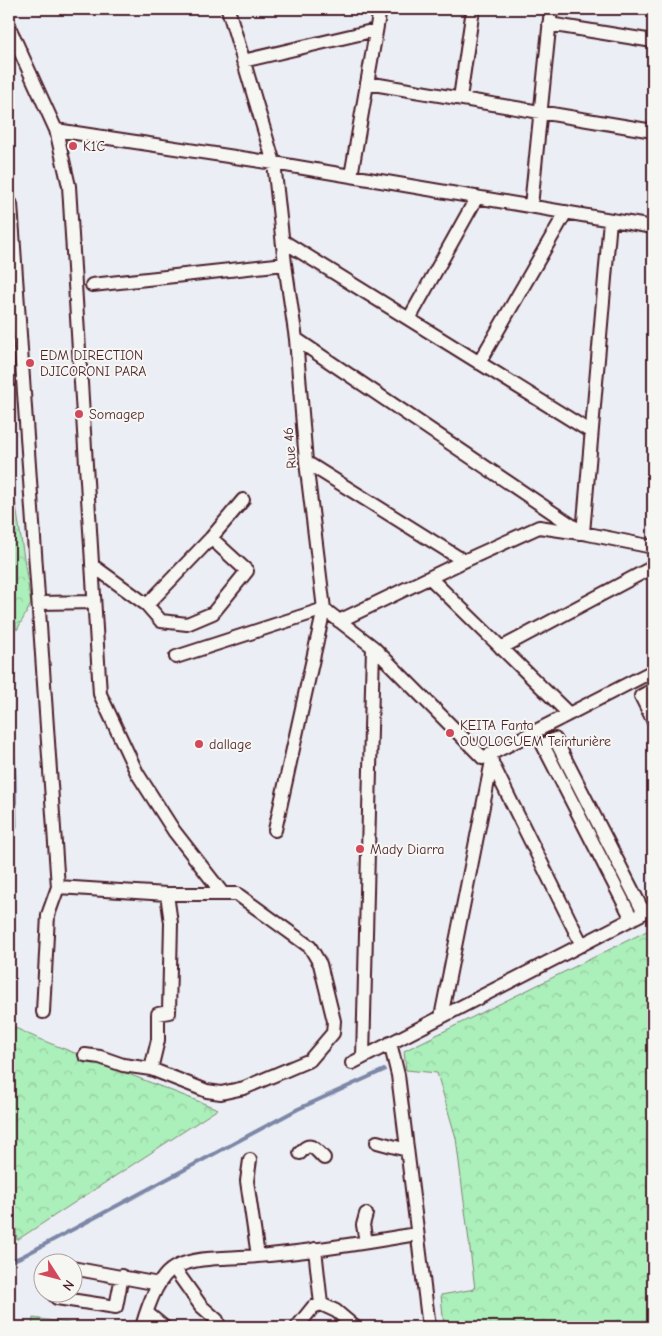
<svg xmlns="http://www.w3.org/2000/svg" width="662" height="1336" font-family="'Comic Neue',sans-serif">
<style>
.forest{fill:url(#forest-crowns);stroke:#7a8772}
.park{fill:#abefba;stroke:#7a8772}
.water{fill:url(#water-ripples);stroke:#7c87a7}
.lines{fill:none;stroke-linecap:round;stroke-linejoin:round}
.stream{stroke:#7c87a7;stroke-width:4}
.minor-casing{stroke:#4a1f2b;stroke-width:16}
.minor{stroke:#f6f6f2;stroke-width:12}
.poi-dot{fill:#d1495b;stroke:#f6f6f2;stroke-width:2}
.labels{text-anchor:middle;dominant-baseline:central;stroke-width:4;stroke-linejoin:round;paint-order:stroke}
.poi-label{font-size:14px;fill:#4a1f2b;stroke:#f6f6f2;text-anchor:start}
.street-label{font-size:14px;fill:#4a1f2b;stroke:#f6f6f2}
</style>
<defs>
<pattern id="forest-crowns" width="20" height="18" patternUnits="userSpaceOnUse" patternTransform="scale(1.25)"><rect width="20" height="18" fill="#abefba"/><path d="M2 6a3 3 0 1 1 6 0M12 15a3 3 0 1 1 6 0" fill="none" stroke="#95cca0"/></pattern>
<pattern id="water-ripples" width="26" height="14" patternUnits="userSpaceOnUse" patternTransform="scale(1.25)"><rect width="26" height="14" fill="#9eccf9"/><path d="M2 4q2-2 4 0t4 0M15 11q2-2 4 0t4 0" fill="none" stroke="#8aafd6"/></pattern>
</defs>
<rect width="100%" height="100%" fill="#ebeef4"/>
<filter id="ink" filterUnits="userSpaceOnUse"><feTurbulence type="fractalNoise" baseFrequency=".02" numOctaves="2"/><feDisplacementMap in="SourceGraphic" scale="10" xChannelSelector="R" yChannelSelector="G"/><feConvolveMatrix kernelMatrix="1 2 1 2 8 2 1 2 1" color-interpolation-filters="sRGB"/></filter>
<g filter="url(#ink)">
<!-- forest -->
<path class="forest" d="M9,341L12,480L31,604L17,630L9,599Z
M653,928V1327H444L441,1295L475,1289L456,1138L437,1073L406,1070L404,1051Z
M9,1025L39,1039L218,1109L17,1240L9,1168Z"/>
<!-- park -->
<path class="park" d="M33,1318L97,1327H32Z"/>
<!-- water -->
<path class="water" d="M9,658L16,777L17,826L9,847Z"/>
<g class="lines">
<!-- stream -->
<path class="stream" d="M9,1262L23,1256L298,1109L384,1070"/>
<defs>
<path id="minor" d="M228,9L274,163L285,264L296,339L306,462L324,609L275,830
M549,24L653,41
M9,27L56,130L69,186L100,694L137,773L174,831L223,894
M243,61L376,30
M367,83L653,131
M460,98L473,9
M56,130L274,163L653,227
M351,176L380,9
M11,204L58,887L48,915L43,1012
M531,206L551,9
M283,241L591,432
M92,285L285,264
M409,319L477,197
M296,339L583,533L653,547
M479,363L566,212
M306,462L464,561
M583,533L610,220
M211,538L243,500
M92,565L147,605L211,538L247,571L213,613L187,624L161,621L147,605
M430,578L569,714
M39,603L94,602
M324,609L373,647L483,758L653,671
M339,621L464,561L539,527L580,533
M501,648L653,567
M176,657L324,609
M653,690L641,696L653,720
M490,759L582,945
M58,887L167,894H237L310,947L320,964L334,1021L333,1033L310,1060L244,1088L221,1093L207,1091L151,1069L123,1065L100,1057L85,1055
M632,919L543,745L555,739L644,913
M441,1017L492,761
M390,1043L398,1075L429,1327
M363,1057L373,647
M352,1063L653,908
M151,1069L158,1040V1014L169,1012L171,923L167,894
M377,1142L407,1150
M300,1153C310,1140 315,1149 324,1158
M250,1160L247,1181L258,1256
M366,1242L363,1225L366,1214
M72,1268L159,1284
M174,1268L201,1306L217,1320L219,1327
M53,1294L57,1298L116,1307L122,1276
M321,1304L336,1311L355,1327
M147,1313L164,1327
M142,1327C147,1309 157,1277 174,1268C198,1255 231,1259 257,1256C310,1252 364,1243 416,1234
M297,1327L313,1307L321,1304L315,1249"/>
</defs>
<!-- minor casing -->
<use href="#minor" class="minor-casing"/>
<!-- minor -->
<use href="#minor" class="minor"/>
</g>
</g>
<!-- markers -->
<g class="poi-dot">
<circle cx="73" cy="146" r="5"/>
<circle cx="30" cy="363" r="5"/>
<circle cx="79" cy="414" r="5"/>
<circle cx="450" cy="733" r="5"/>
<circle cx="199" cy="744" r="5"/>
<circle cx="360" cy="849" r="5"/>
</g>
<g class="labels">
<!-- poi labels -->
<g class="poi-label">
<text x="83" y="146">K1C</text>
<text x="40" y="355">EDM DIRECTION<tspan x="40" dy="16">DJICORONI PARA</tspan></text>
<text x="89" y="414">Somagep</text>
<text x="460" y="725">KEITA Fanta<tspan x="460" dy="16">OUOLOGUEM Teinturière</tspan></text>
<text x="209" y="744">dallage</text>
<text x="370" y="849">Mady Diarra</text>
</g>
<!-- street labels -->
<g class="street-label">
<text transform="translate(290 448) rotate(-95)">Rue 46</text>
</g>
</g>
<!-- margin -->
<rect width="662" height="1336" fill="none" stroke="#f6f6f2" stroke-width="30"/>
<rect x="15" y="15" width="632" height="1306" fill="none" stroke="#4a1f2b" stroke-width="2" filter="url(#ink)"/>
<!-- north arrow -->
<g transform="translate(58 1278) rotate(126)"><circle r="24" fill="#f6f6f2" stroke="#b1a0a2"/>
<path d="M0-4L9 19L0 12L-9 19Z" fill="#d1495b"/>
<text y="-8" font-size="14" font-weight="bold" text-anchor="middle" fill="#4a1f2b">N</text>
</g>
</svg>
